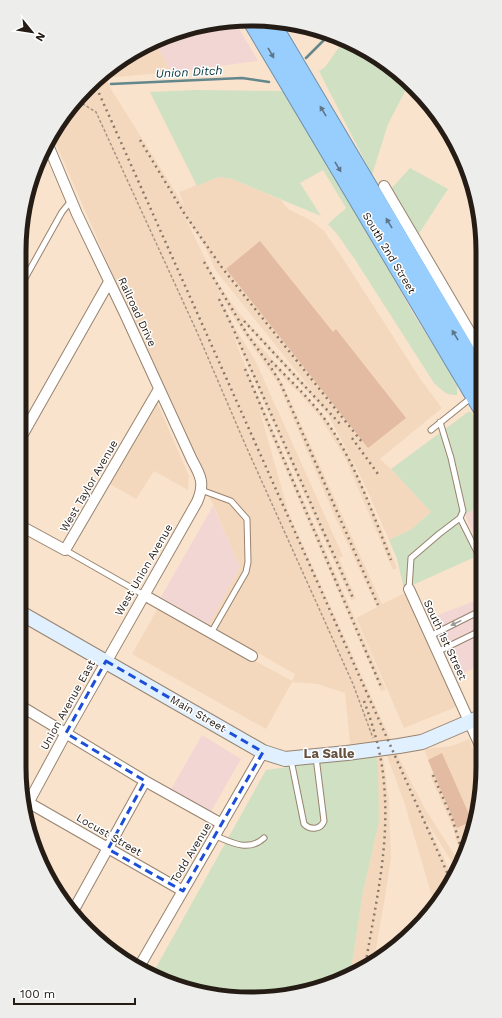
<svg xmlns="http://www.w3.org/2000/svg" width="502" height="1018" font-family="'Work Sans',sans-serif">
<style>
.commercial{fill:#f1d6d3}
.built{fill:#f4d8bd;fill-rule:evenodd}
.green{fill:#d0e0c2}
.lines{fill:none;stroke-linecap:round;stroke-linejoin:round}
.stream{stroke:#64878b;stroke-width:2.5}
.building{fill:#e3baa2}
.lane-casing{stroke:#97836f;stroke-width:7}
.street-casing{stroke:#97836f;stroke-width:12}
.secondary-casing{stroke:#97836f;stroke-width:16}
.highway-casing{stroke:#6f90ac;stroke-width:20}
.path{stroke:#a69585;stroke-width:1.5;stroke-dasharray:3 2;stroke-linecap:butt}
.lane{stroke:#fff;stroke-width:5}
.street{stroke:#fff;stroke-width:10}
.secondary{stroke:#e0f0fe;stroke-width:14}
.highway{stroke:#97cefd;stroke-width:18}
.rail{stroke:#88796b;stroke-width:2.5;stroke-dasharray:2 4;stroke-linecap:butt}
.oneway{fill:#5e7589}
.oneway2{fill:#9c9996}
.marked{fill:none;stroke:#1d4ed8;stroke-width:3;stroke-dasharray:8 5;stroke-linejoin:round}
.labels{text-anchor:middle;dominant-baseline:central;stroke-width:3;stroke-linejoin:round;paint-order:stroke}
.street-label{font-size:11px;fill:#241c15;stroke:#fff}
.water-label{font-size:12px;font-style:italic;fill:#00353d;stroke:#fff}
.quarter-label{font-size:13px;font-weight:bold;fill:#655340;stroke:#fff}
.rim{fill:none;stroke:#241c15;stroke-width:5}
</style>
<rect width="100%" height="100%" fill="#f9e3cd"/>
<!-- commercial -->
<path class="commercial" d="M235,22L258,61L171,72L155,41L162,37Z
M482,505V556L465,514Z
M213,506L240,567L209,625L161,597Z
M482,598L483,664L461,674L433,617Z
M202,735L241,759L210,813L170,791Z"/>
<!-- built -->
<path class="built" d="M155,41L171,72L106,78L111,89L185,207L179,192L218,177L232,179L281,200L288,209L310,220L324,231L340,254L421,380L442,408L380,459L391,469L431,512L412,529L389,540L363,481L327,413L242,321L248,333L324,416L350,457L381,528L397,568L393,570L345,458L320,417L302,396L272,366L281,381L312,448L382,604L405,593L456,707L404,728L356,618L377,607L335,517L278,383L244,334L218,292L234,326L255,360L343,556L339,558L356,599L351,600L234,335L241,356L386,690L381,691L259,408L289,514L398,756L424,807L460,864L456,869L426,820L452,876L434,903L404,802L387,756H383L389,800L391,858L385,897L374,960L354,975L350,976L363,892L379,822L376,755L373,742L350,744L345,693L317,684L292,682L266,729L132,654L158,608L292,681L295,674L209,625L240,567L53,137L80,98L85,97L86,91L89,90L87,87ZM185,217L204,245L216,271L318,398L238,312L214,277Z
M156,400L189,476L188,490L154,471L136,499L108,483Z
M469,739L482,771L465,856L462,861L453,828L430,775L433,773L424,749L452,746Z"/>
<!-- green -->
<path class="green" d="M345,39L392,67L409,84L388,124L372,175L319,71L325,67Z
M195,90L283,91L370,237L414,315L455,380L454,381L457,386V395C446,396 441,389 434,383L356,261L337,234L328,224L346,208L323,170L300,183L321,216L232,179L218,177L197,186L150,92Z
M410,168L448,189L418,235L390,190Z
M468,412H471L482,428V505L465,514L457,517L475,557L404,589L397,559L389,540L412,529L431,512L391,469Z
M376,755L378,767L379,822L363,892L350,976L281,997L206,994L153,973L266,770Z"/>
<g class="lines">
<!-- stream -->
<path class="stream" d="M306,58L329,35
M111,84L242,78L269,82"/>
</g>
<!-- building -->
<path class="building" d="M260,241L333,332L336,329L406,418L368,448L226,269Z
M442,753L472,821L457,828L428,760Z"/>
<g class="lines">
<defs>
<path id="lane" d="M19,289L62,212L71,201
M431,430L482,389
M201,490L231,501L247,519L248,562L246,572L211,633
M460,518L482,562
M65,550L144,595
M409,589L411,558L439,534L460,518L463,511L451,458L440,422
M430,636L482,610
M437,652L482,630
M291,760L304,824C311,831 321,829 324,821L316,757
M216,836C232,843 249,852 264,838"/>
<path id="street" d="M384,186L481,351
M19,441L109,282
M19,525L65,550L159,389
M409,589L483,752
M144,595L252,656
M19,705L145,781L222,824
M24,800L183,891
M26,807L66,733L197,502C205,484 201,476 192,460L125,314L77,214L48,145
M72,913L145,781
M139,967L263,752"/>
<path id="secondary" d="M19,612L263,752L285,759L347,753L399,746L422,742L483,716"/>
<path id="highway" d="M251,19L482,408
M271,23L482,379"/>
</defs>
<!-- lane casing -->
<use href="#lane" class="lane-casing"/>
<!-- street casing -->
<use href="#street" class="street-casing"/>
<!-- secondary casing -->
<use href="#secondary" class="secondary-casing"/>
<!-- highway casing -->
<use href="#highway" class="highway-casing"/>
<!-- path -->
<path class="path" d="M78,101L96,112L197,332L245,444L353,684L373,738"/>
<!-- lane -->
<use href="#lane" class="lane"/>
<!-- street -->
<use href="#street" class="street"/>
<!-- secondary -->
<use href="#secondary" class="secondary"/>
<!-- highway -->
<use href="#highway" class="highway"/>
<!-- rail -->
<path class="rail" d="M94,82L450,879
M140,140L184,213L223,269L362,442
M204,262L247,334L270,366L280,382L378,605
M219,299L232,326L353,598
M244,321L342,426
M271,361C288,378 306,395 321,414C353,456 372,512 391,560
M245,369L382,689
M352,438L378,474
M364,701C374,728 382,756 384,784C390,846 375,906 365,967
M433,775L453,821L464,858"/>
</g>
<!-- one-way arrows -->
<defs><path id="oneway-solid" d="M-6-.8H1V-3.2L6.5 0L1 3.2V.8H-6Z"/></defs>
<g class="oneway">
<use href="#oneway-solid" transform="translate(271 53) rotate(60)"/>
<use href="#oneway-solid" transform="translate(323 111) rotate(-121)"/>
<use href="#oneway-solid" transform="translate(338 167) rotate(59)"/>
<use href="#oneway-solid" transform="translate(389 223) rotate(-121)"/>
<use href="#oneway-solid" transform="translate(455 335) rotate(-121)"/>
</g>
<use class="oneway2" href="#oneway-solid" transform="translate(456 623) rotate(154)"/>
<!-- marked area -->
<path class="marked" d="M106,661L263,752L183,891L108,849L145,781L66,733Z"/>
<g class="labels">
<!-- street labels -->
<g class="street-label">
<text transform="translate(389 253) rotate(59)">South 2nd Street</text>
<text transform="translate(137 312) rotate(65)">Railroad Drive</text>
<text transform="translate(89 486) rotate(-60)">West Taylor Avenue</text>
<text transform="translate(144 570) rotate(-60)">West Union Avenue</text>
<text transform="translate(445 640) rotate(65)">South 1st Street</text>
<text transform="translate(68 705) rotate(-61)">Union Avenue East</text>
<text transform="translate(198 714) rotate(30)">Main Street</text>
<text transform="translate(109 835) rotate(30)">Locust Street</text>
<text transform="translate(191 853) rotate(-59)">Todd Avenue</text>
</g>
<!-- water labels -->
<g class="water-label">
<text transform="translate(189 72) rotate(-3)">Union Ditch</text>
</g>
<!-- quarter labels -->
<g class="quarter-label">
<text x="329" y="753">La Salle</text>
</g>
</g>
<!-- crop -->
<path d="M0 0H502V1018H0ZM251 26H251A225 225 0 0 1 476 251V767A225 225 0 0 1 251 992H251A225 225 0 0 1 26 767V251A225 225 0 0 1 251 26Z" fill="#ededec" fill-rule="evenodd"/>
<path class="rim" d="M251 26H251A225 225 0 0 1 476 251V767A225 225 0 0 1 251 992H251A225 225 0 0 1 26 767V251A225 225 0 0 1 251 26Z"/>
<!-- north arrow -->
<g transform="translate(32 32) rotate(120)" stroke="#ffffff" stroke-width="3" paint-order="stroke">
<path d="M0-3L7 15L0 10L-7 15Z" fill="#241c15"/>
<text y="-6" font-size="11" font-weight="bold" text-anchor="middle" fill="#241c15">N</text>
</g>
<!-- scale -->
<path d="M14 998v6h121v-6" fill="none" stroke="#241c15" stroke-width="2"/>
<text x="20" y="998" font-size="12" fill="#241c15" stroke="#ffffff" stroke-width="3" paint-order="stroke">100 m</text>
</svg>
